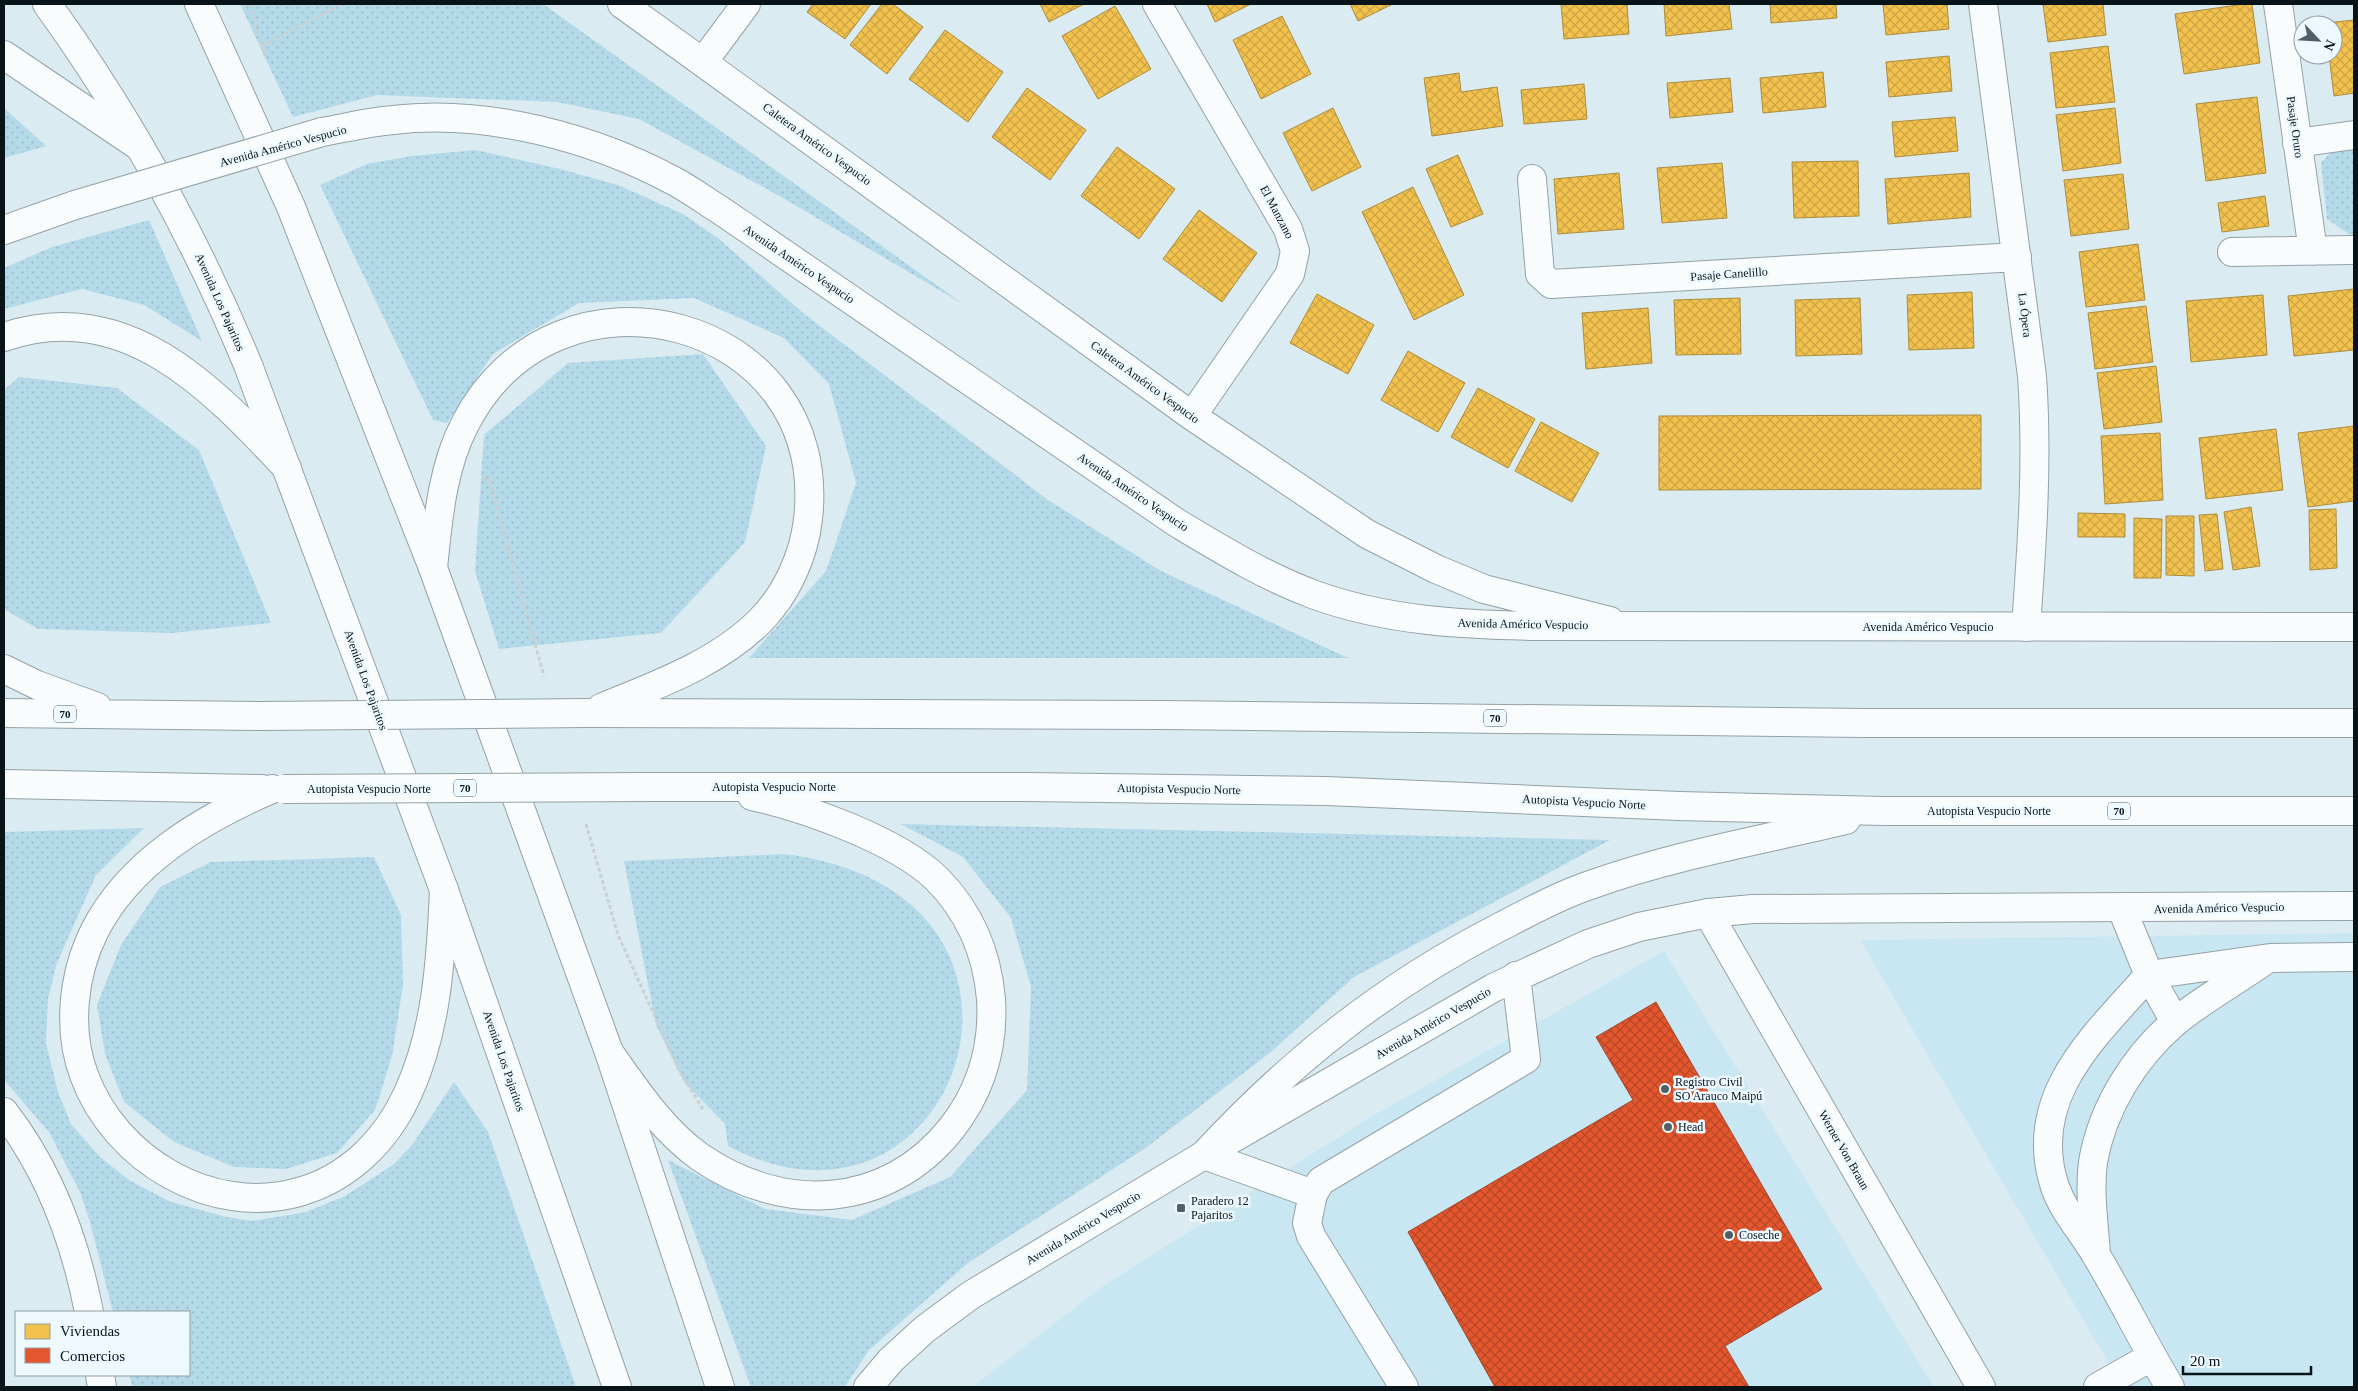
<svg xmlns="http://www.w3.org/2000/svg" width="2358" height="1391" font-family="'Times New Roman',serif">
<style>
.built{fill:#c9e7f3}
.green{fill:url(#green-dots)}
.homes{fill:url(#homes-cross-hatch);stroke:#ac8d3e}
.shops{fill:url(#shops-cross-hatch);stroke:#a24328}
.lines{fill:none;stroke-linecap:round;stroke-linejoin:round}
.minor-casing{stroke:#94a1a6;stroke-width:30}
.major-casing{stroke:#94a1a6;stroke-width:30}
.highway-casing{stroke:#94a1a6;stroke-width:30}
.path{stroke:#cbd0d2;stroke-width:3;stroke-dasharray:4 2.5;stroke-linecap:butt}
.minor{stroke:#f9fcfd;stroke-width:28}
.major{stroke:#f9fcfd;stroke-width:28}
.highway{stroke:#f9fcfd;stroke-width:28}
.major-bridge-casing{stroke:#94a1a6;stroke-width:30;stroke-linecap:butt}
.highway-bridge-casing{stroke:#94a1a6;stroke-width:30;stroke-linecap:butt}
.major-bridge{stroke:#f9fcfd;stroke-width:28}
.highway-bridge{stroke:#f9fcfd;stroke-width:28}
.poi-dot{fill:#526065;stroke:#edf9fe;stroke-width:2}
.labels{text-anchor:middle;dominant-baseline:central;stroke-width:5;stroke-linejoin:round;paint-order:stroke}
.shield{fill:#edf9fe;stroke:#4d595e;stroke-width:1}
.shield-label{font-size:11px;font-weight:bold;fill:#091419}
.street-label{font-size:12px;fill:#091419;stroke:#edf9fe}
.poi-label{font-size:12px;fill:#091419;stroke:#edf9fe;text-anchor:start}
</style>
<defs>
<pattern id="green-dots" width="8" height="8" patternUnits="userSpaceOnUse" patternTransform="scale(1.25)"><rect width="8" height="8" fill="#b4dae9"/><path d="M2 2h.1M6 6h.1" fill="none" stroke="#99bac7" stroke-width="1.8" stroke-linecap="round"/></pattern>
<pattern id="homes-cross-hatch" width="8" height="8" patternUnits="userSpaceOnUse" patternTransform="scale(1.25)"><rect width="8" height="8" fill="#f2c14e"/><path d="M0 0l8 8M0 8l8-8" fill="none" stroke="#cea544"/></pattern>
<pattern id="shops-cross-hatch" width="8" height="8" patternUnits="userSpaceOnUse" patternTransform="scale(1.25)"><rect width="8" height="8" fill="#e4572e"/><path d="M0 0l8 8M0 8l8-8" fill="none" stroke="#b74726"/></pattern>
</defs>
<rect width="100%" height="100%" fill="#daecf2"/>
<!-- built -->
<path class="built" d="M2354,933V1387H2123L1860,940Z
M1664,951L1934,1387H972L1103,1286L1374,1115Z"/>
<!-- green -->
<path class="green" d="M240,4H543L963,304L776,194L639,119L557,102L377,95L293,117Z
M4,108L46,146L4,158Z
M2354,149V237H2353L2327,219L2321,163L2332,151Z
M476,150L560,169L618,185L683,214L719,239L803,313L1048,500L1161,571L1348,658H749L826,571L856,483L829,384L784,338L694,298L579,303L493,354L447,423L433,420L320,185L367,164L412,156Z
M149,220L202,341L144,305L82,289L4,309V268L52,247Z
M703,354L766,446L745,542L661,633L499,649L475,571L484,435L568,363Z
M19,377L117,388L199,450L271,623L172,633L38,629L4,609V390Z
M901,824L1610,840L1354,977L1271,1052L1147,1147L968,1263L869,1350L845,1387H751L668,1160L765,1209L852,1220L950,1177L1027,1090L1031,987L1011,918L963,857Z
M144,828L96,875L57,963L48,999L46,1043L58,1092L71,1124L100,1157L129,1180L171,1202L226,1217L253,1221L306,1212L345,1196L393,1165L412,1145L454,1082L488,1132L576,1387H133L129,1375H189V1312H113L90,1222L80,1192L49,1132L4,1080V832Z
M784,854C1088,891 959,1268 728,1146L725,1124L684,1082L656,1025L624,861Z
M374,857L401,915L403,985L392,1056L375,1110L337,1153L286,1169L234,1167L174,1142L124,1102L105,1054L97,1005L121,945L160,887L211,862Z"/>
<!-- homes -->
<path class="homes" d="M813,4H871L845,39L807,12Z
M882,4H893L923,27L887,74L850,45Z
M1040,4H1084L1049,22Z
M1207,4H1251L1215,22Z
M1350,4H1393L1358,21Z
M1561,4H1627L1629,34L1564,39Z
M1664,4H1729L1732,29L1666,36Z
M1770,4H1836L1837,18L1771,23Z
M1883,4H1947L1949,29L1886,35Z
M2043,4H2103L2106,35L2048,42Z
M2244,4H2252L2260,63L2184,74L2175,14Z
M1115,6L1151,69L1098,99L1062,36Z
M1282,16L1311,74L1261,99L1233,40Z
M2354,20V93L2334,96L2329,55H2333V25L2325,23Z
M945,30L1003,72L968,122L909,79Z
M2108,46L2115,102L2056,108L2050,53Z
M1949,56L1952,91L1889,97L1886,62Z
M1823,72L1826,107L1763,113L1760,78Z
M1459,73L1461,92L1497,87L1503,126L1432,136L1424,78Z
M1730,78L1733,112L1670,118L1667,83Z
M1584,84L1587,119L1524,124L1521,90Z
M1027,88L1086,130L1050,180L992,137Z
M2257,97L2266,173L2206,181L2196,104Z
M1333,108L1361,167L1312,191L1283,133Z
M2115,108L2121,163L2063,171L2056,115Z
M1955,117L1958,151L1895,157L1892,122Z
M1117,147L1175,189L1139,239L1081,196Z
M1458,155L1483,214L1451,227L1426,169Z
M1858,161L1859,216L1794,218L1792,162Z
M1722,163L1727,218L1662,223L1657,168Z
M1619,173L1624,229L1558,234L1554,179Z
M1969,173L1971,217L1888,224L1885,179Z
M2123,174L2129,229L2071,236L2064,180Z
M1413,187L1464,295L1414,320L1362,212Z
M2265,196L2269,226L2222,232L2218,203Z
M1199,210L1257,253L1222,302L1163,259Z
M2138,244L2145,300L2086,307L2079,252Z
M2354,289V350L2294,356L2288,296Z
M1972,292L1974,348L1909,350L1907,295Z
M1317,294L1374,325L1348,374L1290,343Z
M2263,295L2267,355L2191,362L2186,301Z
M1740,298L1741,354L1676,355L1674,300Z
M1860,298L1862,354L1796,356L1795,300Z
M2146,306L2153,362L2095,369L2088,313Z
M1648,308L1652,363L1586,369L1582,313Z
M1408,351L1465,383L1438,432L1381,400Z
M2156,366L2162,422L2104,429L2097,373Z
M1478,388L1535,419L1508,468L1451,437Z
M1981,415V489L1659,490V416Z
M1541,422L1599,453L1572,502L1515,471Z
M2354,426V501L2308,507L2298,433Z
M2276,429L2283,490L2206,499L2199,438Z
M2160,433L2163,500L2105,504L2101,436Z
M2251,507L2260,566L2233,570L2224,512Z
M2336,509L2337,568L2310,570L2309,510Z
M2078,513L2125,514V537H2078Z
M2217,514L2223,569L2205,571L2199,515Z
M2166,516H2194V576L2166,575Z
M2134,518L2162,519L2161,578H2134Z"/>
<!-- shops -->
<path class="shops" d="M1656,1002L1822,1289L1725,1346L1749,1387H1495L1408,1232L1633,1100L1596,1037Z"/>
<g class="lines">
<defs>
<path id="minor" d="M622,4L1192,416L1367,534L1436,569L1484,589L1610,621
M1157,4L1288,229L1295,251L1290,274L1192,416
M1983,4L2032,376C2038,460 2032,543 2026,627
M2278,4L2313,251
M4,55L140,147
M703,62L746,4
M2297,143L2354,135
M1532,179L1540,274L1551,284L2017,257
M2232,252L2354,250
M2122,909L2149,975L2175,1022
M1708,913L1981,1387
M1204,1155L1313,1194L1321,1181L1526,1059L1516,976
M1313,1194L1307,1223L1311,1236L1404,1387
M2096,1254C2094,1224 2089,1192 2093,1162C2102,1109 2134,1057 2175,1022C2202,1000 2234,982 2263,962
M2098,1387L2151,1357
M2170,1387C2144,1344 2122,1298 2096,1255C2083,1232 2064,1213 2055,1187C2025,1097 2095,1036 2149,975L2270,958L2354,957"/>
<path id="major" d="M47,4C128,116 195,237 248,365L444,890L617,1387
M199,4L291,207L433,568L609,1052L720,1387
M322,132C345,128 369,122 393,120C486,109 592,137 674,181C691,190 707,202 723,212L1177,523C1222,550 1266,577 1315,595C1387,621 1465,625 1541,626L2354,627
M4,230L75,205
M4,1112C49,1170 75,1240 89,1312
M100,1375L102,1387
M868,1387L891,1360L925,1329L971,1295L1204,1155L1493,988L1588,944L1639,927L1708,913L1753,909L2354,906"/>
<path id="highway" d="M4,337C125,296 211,387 287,468
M433,568C438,520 442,468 465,424C556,246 831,316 808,519C804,556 786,595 760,621C717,664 656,685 601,708
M4,669L37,685L97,707
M4,713L260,716
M587,713L1163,715L1865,723H2354
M4,784L262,789
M648,787H1027L1326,791L1679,806L1884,811H2354
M272,789C202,819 129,862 94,932C73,975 67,1030 84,1075C115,1160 212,1217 299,1192C349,1178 387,1140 408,1093C437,1030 441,958 444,890
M609,1052C636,1090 662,1130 700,1157C783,1214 886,1210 951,1129C981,1091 994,1047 991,999C987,952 969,911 936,878C896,840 806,808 752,796
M1204,1155C1291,1061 1384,987 1498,928C1529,912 1560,895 1593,884C1675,855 1762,840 1846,820"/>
</defs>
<!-- minor casing -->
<use href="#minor" class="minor-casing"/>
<!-- major casing -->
<use href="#major" class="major-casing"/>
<!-- highway casing -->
<use href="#highway" class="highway-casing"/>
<!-- path -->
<path class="path" d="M251,4L265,56
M263,46L342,4
M484,478L490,482L544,676
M586,824L618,935L679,1070L704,1111"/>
<!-- minor -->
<use href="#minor" class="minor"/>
<!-- major -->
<use href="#major" class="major"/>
<!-- highway -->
<use href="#highway" class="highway"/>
<defs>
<path id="major-bridge" d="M75,205L322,132"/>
<path id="highway-bridge" d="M260,716L587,713
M283,789L648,787"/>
</defs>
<!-- major-bridge casing -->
<use href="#major-bridge" class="major-bridge-casing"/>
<!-- highway-bridge casing -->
<use href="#highway-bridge" class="highway-bridge-casing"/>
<!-- major-bridge -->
<use href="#major-bridge" class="major-bridge"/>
<!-- highway-bridge -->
<use href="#highway-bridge" class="highway-bridge"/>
</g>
<!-- markers -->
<g class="poi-dot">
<circle cx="1665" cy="1089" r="5"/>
<circle cx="1668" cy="1127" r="5"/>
<rect x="1176" y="1203" width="10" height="10" rx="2.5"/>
<circle cx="1729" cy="1235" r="5"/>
</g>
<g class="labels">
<!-- shield labels -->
<g class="shield">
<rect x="54" y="705.5" width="22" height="17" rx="4"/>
<rect x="1484" y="709.5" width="22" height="17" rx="4"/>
<rect x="454" y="779.5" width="22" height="17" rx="4"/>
<rect x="2108" y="802.5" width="22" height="17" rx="4"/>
</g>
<g class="shield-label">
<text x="65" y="714">70</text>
<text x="1495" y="718">70</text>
<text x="465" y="788">70</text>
<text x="2119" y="811">70</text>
</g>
<!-- street labels -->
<g class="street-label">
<text transform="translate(2295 127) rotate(82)">Pasaje Oruro</text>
<text transform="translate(817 144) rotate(36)">Caletera Américo Vespucio</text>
<text transform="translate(283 146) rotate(-15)">Avenida Américo Vespucio</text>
<text transform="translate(1277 212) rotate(62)">El Manzano</text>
<text transform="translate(799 264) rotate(34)">Avenida Américo Vespucio</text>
<text transform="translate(1729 274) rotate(-4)">Pasaje Canelillo</text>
<text transform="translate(220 302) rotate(66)">Avenida Los Pajaritos</text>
<text transform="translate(2025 315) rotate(83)">La Ópera</text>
<text transform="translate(1145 382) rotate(36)">Caletera Américo Vespucio</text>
<text transform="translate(1133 492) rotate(34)">Avenida Américo Vespucio</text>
<text transform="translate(1523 624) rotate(1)">Avenida Américo Vespucio</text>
<text x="1928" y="627">Avenida Américo Vespucio</text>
<text transform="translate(366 680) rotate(70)">Avenida Los Pajaritos</text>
<text x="774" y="787">Autopista Vespucio Norte</text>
<text x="369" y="789">Autopista Vespucio Norte</text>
<text transform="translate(1179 789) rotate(1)">Autopista Vespucio Norte</text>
<text transform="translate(1584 802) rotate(3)">Autopista Vespucio Norte</text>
<text x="1989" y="811">Autopista Vespucio Norte</text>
<text transform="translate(2219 908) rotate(-1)">Avenida Américo Vespucio</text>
<text transform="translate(1433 1023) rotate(-30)">Avenida Américo Vespucio</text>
<text transform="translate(504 1061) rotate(71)">Avenida Los Pajaritos</text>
<text transform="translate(1844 1150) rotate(60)">Werner Von Braun</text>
<text transform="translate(1083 1228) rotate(-31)">Avenida Américo Vespucio</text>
</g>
<!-- poi labels -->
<g class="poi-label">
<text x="1675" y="1082">Registro Civil<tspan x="1675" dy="14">SO Arauco Maipú</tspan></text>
<text x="1678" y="1127">Head</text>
<text x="1191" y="1201">Paradero 12<tspan x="1191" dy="14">Pajaritos</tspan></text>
<text x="1739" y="1235">Coseche</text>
</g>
</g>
<!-- border -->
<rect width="2358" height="1391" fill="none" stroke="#091419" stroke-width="10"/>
<!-- legend -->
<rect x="15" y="1311" width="175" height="65" fill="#edf9fe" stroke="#929da2"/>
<rect x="25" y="1324" width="25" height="15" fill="#f2c14e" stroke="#929da2"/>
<text x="60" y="1336" font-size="15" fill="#091419">Viviendas</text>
<rect x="25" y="1348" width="25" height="15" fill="#e4572e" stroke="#929da2"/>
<text x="60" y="1361" font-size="15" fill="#091419">Comercios</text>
<!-- north arrow -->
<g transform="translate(2318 40) rotate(115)"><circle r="24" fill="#edf9fe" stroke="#929da2"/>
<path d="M0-4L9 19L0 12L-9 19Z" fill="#526065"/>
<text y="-8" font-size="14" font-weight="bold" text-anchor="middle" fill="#091419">N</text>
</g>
<!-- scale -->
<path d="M2183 1366v8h128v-8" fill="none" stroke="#091419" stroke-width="2.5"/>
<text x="2190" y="1366" font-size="15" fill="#091419" stroke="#edf9fe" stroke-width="4" paint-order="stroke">20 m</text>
</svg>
